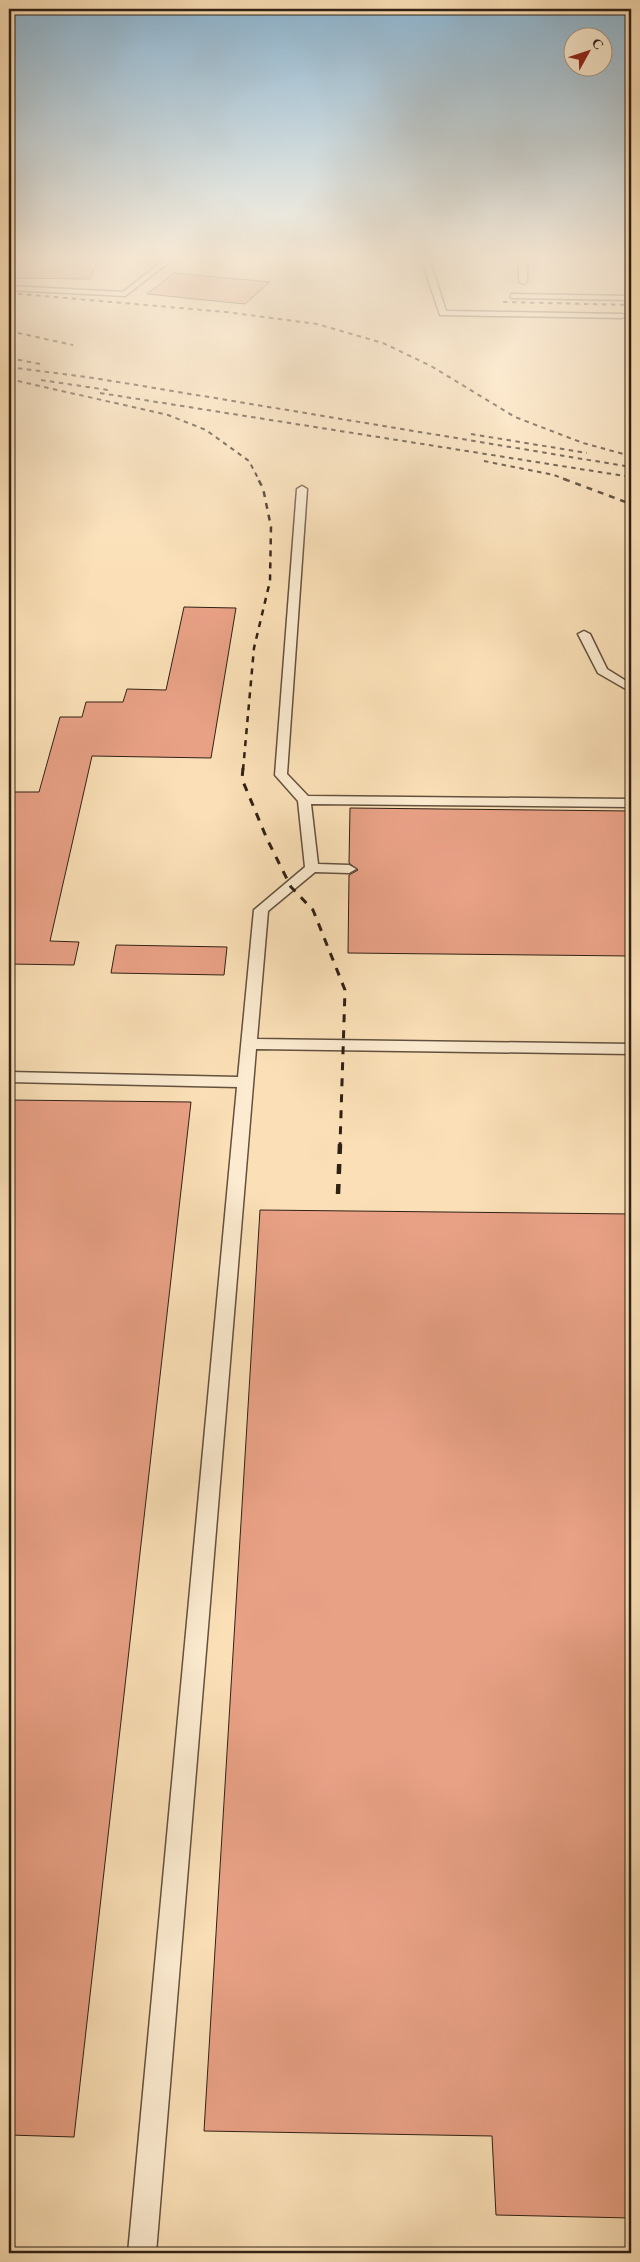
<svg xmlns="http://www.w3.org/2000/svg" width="640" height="2262" font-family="'EB Garamond',serif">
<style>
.building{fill:#e9a186;stroke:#302115}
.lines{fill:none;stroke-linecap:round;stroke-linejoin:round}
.service-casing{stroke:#63513e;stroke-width:3}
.service{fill:#fcebd0;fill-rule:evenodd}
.rail-far3{stroke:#302115;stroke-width:2;stroke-dasharray:4.5 4.5;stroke-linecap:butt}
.rail-far2{stroke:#302115;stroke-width:2.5;stroke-dasharray:6 6;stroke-linecap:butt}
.rail-far1{stroke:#302115;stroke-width:3;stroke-dasharray:8 8;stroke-linecap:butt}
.rail{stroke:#302115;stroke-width:4.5;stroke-dasharray:10 10;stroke-linecap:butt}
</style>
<rect width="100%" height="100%" fill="#fbe0b7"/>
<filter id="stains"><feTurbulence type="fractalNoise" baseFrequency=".004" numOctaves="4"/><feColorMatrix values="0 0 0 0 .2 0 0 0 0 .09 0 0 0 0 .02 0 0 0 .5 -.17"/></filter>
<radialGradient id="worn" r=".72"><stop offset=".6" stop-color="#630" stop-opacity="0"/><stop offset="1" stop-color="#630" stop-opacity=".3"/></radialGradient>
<!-- building -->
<path class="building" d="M9,256H100L90,279L9,278Z
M174,273L270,282L245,304L147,294Z
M184,607L236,608L211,758L92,756L50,941L79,942L74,965L9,964V792H39L60,717H82L86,702H123L127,689L166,690Z
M350,808L631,811V956L348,953L349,875L358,870L349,863Z
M116,945L227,947L224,975L111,973Z
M9,1100L191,1102L74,2137L9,2135Z
M260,1210L631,1214V2218L496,2215L492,2136L204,2131Z"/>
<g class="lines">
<defs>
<path id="service" d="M169,256H177L125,296L9,290V286L123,292Z
M425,256H432L430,261L446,311L622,314L626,316L622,318L440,315L422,261Z
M519,256H527V282L523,284L519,282Z
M511,294L631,296V300L514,298H511Z
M302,486L307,489L287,774L308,796L631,799V807L311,804L318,864L349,865L356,869L349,873L315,872L268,911L257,1039L631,1044V1054L256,1049L156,2253H128L237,1087L9,1082V1072L238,1077L254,910L305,867L298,801L275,775L297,489Z
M584,631L590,634L607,669L631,684V692L598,673L578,634Z"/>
</defs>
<!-- service casing -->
<use href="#service" class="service-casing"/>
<!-- service -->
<use href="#service" class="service"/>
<!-- rail-far3 -->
<path class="rail-far3" d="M9,293L226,312L317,324L383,343L431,366L515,417L583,443L631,456
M503,302L631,305
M9,331L73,345
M9,358L40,364
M9,367L94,378L631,467
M9,379L168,415L206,430L249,461L259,480
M41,380L108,390
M100,393L631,477
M471,434L587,453
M484,461L554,475L567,480"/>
<!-- rail-far2 -->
<path class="rail-far2" d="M564,479L631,504
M243,770L254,648L270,581L271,527L263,488L258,479"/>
<!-- rail-far1 -->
<path class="rail-far1" d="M243,768L242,779L267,839L291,887L313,910L345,990L340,1145"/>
<!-- rail -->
<path class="rail" d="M338,1194L340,1144"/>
</g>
<!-- sky -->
<linearGradient id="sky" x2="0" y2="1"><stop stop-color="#8cb7d5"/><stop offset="0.45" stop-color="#fdf1df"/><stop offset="1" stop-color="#fdf1df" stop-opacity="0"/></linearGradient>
<rect width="640" height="572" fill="url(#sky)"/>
<!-- margin -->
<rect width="640" height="2262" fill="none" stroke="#fbe0b7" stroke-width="30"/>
<rect x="10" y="10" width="620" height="2242" fill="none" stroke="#302115" stroke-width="2.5"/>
<rect x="15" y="15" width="610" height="2232" fill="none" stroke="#302115"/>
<!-- north arrow -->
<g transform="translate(588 52) rotate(50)"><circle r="24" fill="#fcebd0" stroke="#aa9a85"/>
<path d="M0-4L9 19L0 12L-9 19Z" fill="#8f2418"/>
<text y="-8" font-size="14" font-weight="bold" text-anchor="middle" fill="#302115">С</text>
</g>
<rect width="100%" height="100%" filter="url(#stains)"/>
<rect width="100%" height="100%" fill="url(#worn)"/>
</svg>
